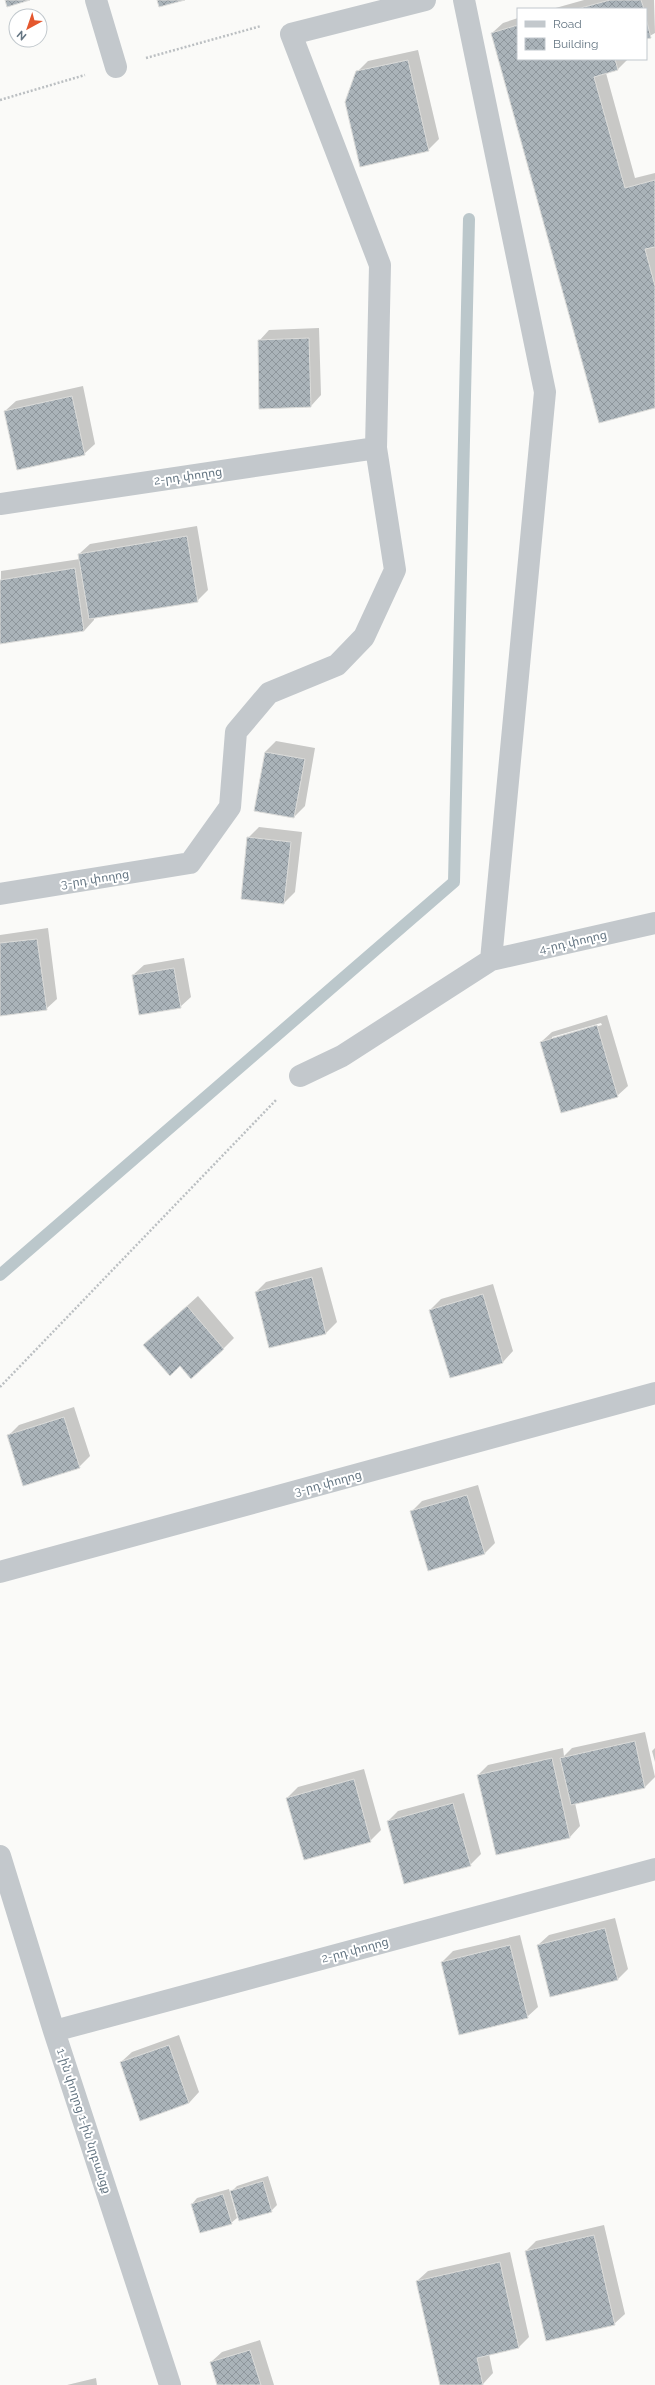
<svg xmlns="http://www.w3.org/2000/svg" width="655" height="2385" font-family="Raleway,'Noto Sans Armenian',sans-serif">
<style>
.shadow{fill:#0003;fill-rule:evenodd}
.lines{fill:none;stroke-linecap:round;stroke-linejoin:round}
.stream{stroke:#bbc7cb;stroke-width:12}
.building{fill:url(#building-cross-hatch);stroke:#dcdcda}
.path{stroke:#bbbfc2;stroke-width:2.5;stroke-dasharray:2 2;stroke-linecap:butt}
.minor{stroke:#c3c8cc;stroke-width:22}
.labels{text-anchor:middle;dominant-baseline:central;stroke-width:4;stroke-linejoin:round;paint-order:stroke}
.street-label{font-size:12px;fill:#657683;stroke:#fff}
</style>
<defs>
<pattern id="building-cross-hatch" width="8" height="8" patternUnits="userSpaceOnUse"><rect width="8" height="8" fill="#aab3b9"/><path d="M0 0l8 8M0 8l8-8" fill="none" stroke="#8e969c"/></pattern>
</defs>
<rect width="100%" height="100%" fill="#fafaf8"/>
<!-- shadow -->
<path class="shadow" d="M584,0H654L655,33L646,38V9H552Z
M518,18V59H628L618,69L606,73L635,178L655,173V407L492,33L503,23Z
M418,50L439,139L428,150L357,72L368,61Z
M319,328L321,395L311,406L259,341L269,330Z
M83,386L95,444L84,454L5,411L16,401Z
M197,526L208,590L197,601L94,617V620L84,631L0,643L1,571L80,559L79,554L90,544Z
M276,741L315,748L305,806L294,817L256,810L265,752Z
M259,827L302,832L295,892L284,903L248,838Z
M48,928L57,999L46,1009L0,1015V935Z
M184,958L191,997L180,1007L133,975L144,965Z
M607,1015L628,1086L617,1096L541,1042L552,1032ZM601,1023L602,1025L552,1039V1037Z
M322,1267L337,1322L326,1333L270,1347L256,1292L266,1282Z
M493,1284L513,1351L503,1362L451,1377L430,1310L441,1299Z
M198,1296L234,1338L223,1349L180,1365L144,1345Z
M74,1407L90,1456L79,1467L8,1436L19,1425Z
M478,1485L495,1543L484,1554L411,1512L422,1501Z
M645,1732L655,1777L645,1787L575,1803L580,1826L570,1837L478,1775L488,1765L563,1748L564,1756L572,1748Z
M655,1748V1762L652,1751Z
M364,1769L381,1830L370,1841L287,1798L298,1787Z
M464,1793L481,1854L470,1865L388,1821L398,1811Z
M615,1918L628,1969L617,1980L538,1945L549,1935Z
M520,1935L538,2007L527,2017L442,1962L453,1951Z
M179,2035L199,2092L189,2103L121,2062L132,2052Z
M268,2176L277,2205L271,2211L231,2192L237,2186Z
M229,2189L237,2218L231,2223L192,2204L197,2198Z
M604,2225L625,2314L614,2324L526,2251L536,2241Z
M510,2252L529,2337L519,2347L489,2354L493,2373L483,2384L441,2385L417,2281L428,2271Z
M260,2340L274,2385H218L211,2362L222,2352Z
M96,2378L97,2385H67Z"/>
<g class="lines">
<!-- stream -->
<path class="stream" d="M0,1275L454,882L469,219"/>
</g>
<!-- building -->
<path class="building" d="M5,0H30L7,7Z
M157,0H185L159,7Z
M610,0H641L644,9H577Z
M646,18L651,38L646,39Z
M518,25V59H615L618,70L594,77L625,188L655,180V247L645,249L655,286V408L599,423L491,33Z
M408,60L429,151L360,167L345,102L356,71Z
M309,338L311,407L259,409L258,340Z
M72,396L85,455L17,470L4,411Z
M187,536L198,602L89,619L78,554Z
M75,568L84,631L0,644V580Z
M265,752L305,759L294,818L254,811Z
M247,837L291,842L284,904L241,899Z
M37,939L47,1010L0,1016V943Z
M174,968L181,1008L139,1015L132,975Z
M597,1025L618,1097L561,1113L540,1042Z
M312,1277L326,1334L269,1348L255,1292Z
M483,1294L503,1363L450,1378L429,1310Z
M187,1306L224,1349L191,1379L180,1366L170,1376L143,1345Z
M64,1417L80,1468L23,1486L7,1435Z
M467,1495L485,1554L428,1571L410,1511Z
M635,1741L645,1788L571,1805L560,1758Z
M552,1758L570,1838L496,1855L477,1775Z
M354,1779L371,1842L304,1860L286,1798Z
M453,1803L471,1866L404,1884L387,1821Z
M605,1928L618,1980L550,1997L537,1945Z
M510,1945L528,2018L459,2035L441,1962Z
M169,2045L189,2103L140,2121L120,2062Z
M263,2181L272,2212L239,2221L230,2191Z
M223,2194L232,2224L200,2233L191,2204Z
M594,2235L615,2325L546,2341L525,2251Z
M500,2262L519,2348L477,2358L483,2385H440L416,2281Z
M250,2350L261,2385H217L210,2362Z"/>
<g class="lines">
<!-- path -->
<path class="path" d="M146,58L261,26
M0,100L85,75
M0,1387L277,1099"/>
<!-- minor -->
<path class="minor" d="M96,0L116,67
M464,0L545,392L491,960
M0,504L376,448
M0,894L190,863L230,807L236,732L269,693L337,665L364,637L395,570L376,448L380,265L291,34L425,0
M300,1076L342,1056L491,960L655,923
M0,1572L655,1393
M0,1856L54,2031L170,2385
M54,2031L655,1869"/>
</g>
<g class="labels">
<!-- street labels -->
<g class="street-label">
<text transform="translate(188 476) rotate(-8)">2-րդ փողոց</text>
<text transform="translate(95 879) rotate(-9)">3-րդ փողոց</text>
<text transform="translate(573 942) rotate(-13)">4-րդ փողոց</text>
<text transform="translate(328 1483) rotate(-15)">3-րդ փողոց</text>
<text transform="translate(355 1950) rotate(-15)">2-րդ փողոց</text>
<text transform="translate(84 2121) rotate(72)">1-ին փողոց 1-ին նրբանցք</text>
</g>
</g>
<!-- legend -->
<rect x="517" y="8" width="130" height="52" fill="#ffffff" stroke="#c1c8cd"/>
<rect x="525" y="21" width="20" height="6" fill="#c3c8cc" stroke="#c1c8cd"/>
<text x="553" y="28" font-size="12" fill="#657683">Road</text>
<rect x="525" y="38" width="20" height="12" fill="url(#building-cross-hatch)" stroke="#c1c8cd"/>
<text x="553" y="48" font-size="12" fill="#657683">Building</text>
<!-- north arrow -->
<g transform="translate(28 28) rotate(220)"><circle r="19" fill="#ffffff" stroke="#c1c8cd"/>
<path d="M0-3L7 15L0 10L-7 15Z" fill="#e4572e"/>
<text y="-6" font-size="11" font-weight="bold" text-anchor="middle" fill="#657683">N</text>
</g>
</svg>
